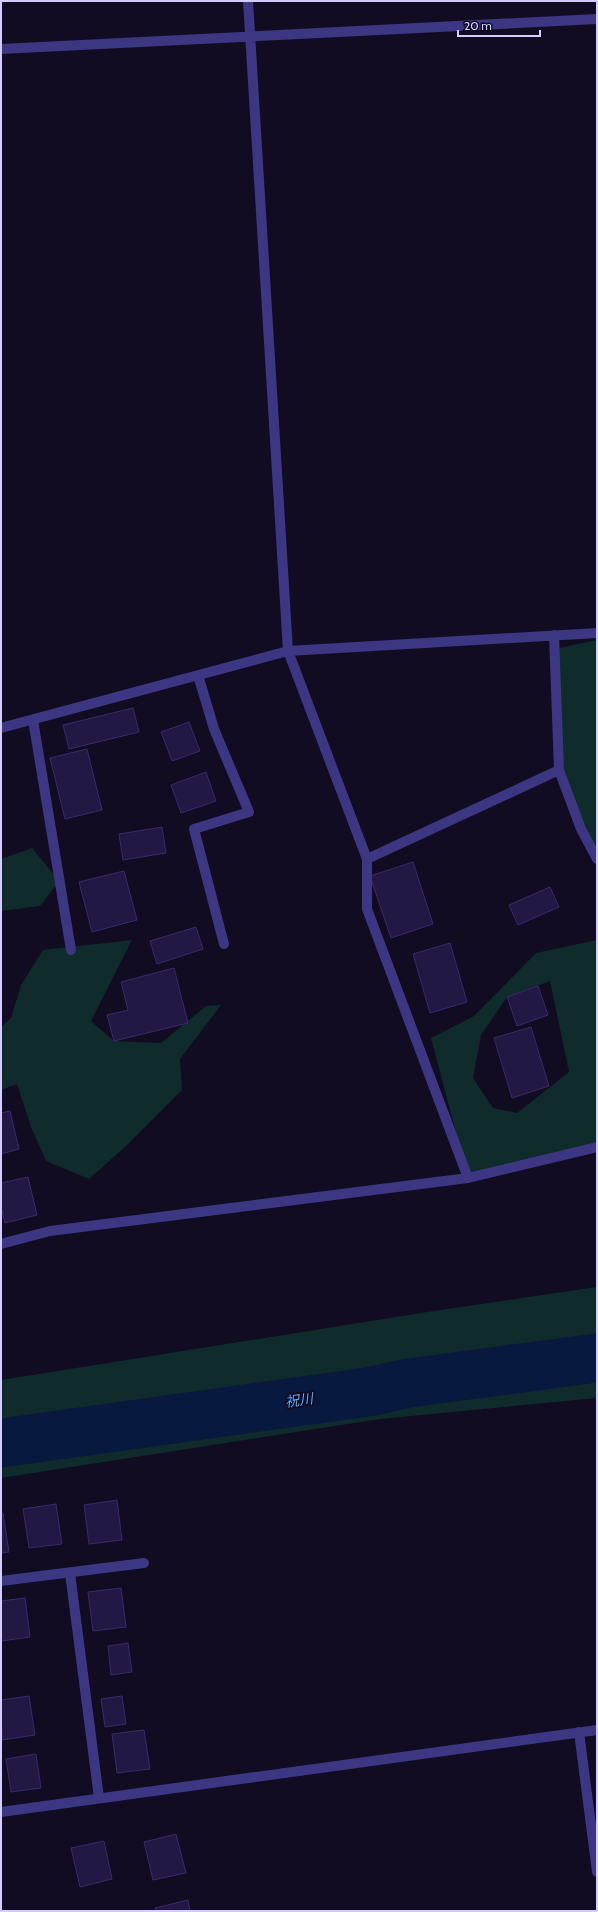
<svg xmlns="http://www.w3.org/2000/svg" width="598" height="1912" font-family="Cabin,'Noto Sans JP',sans-serif">
<style>
.green{fill:#0f2b2b;fill-rule:evenodd}
.lines{fill:none;stroke-linecap:round;stroke-linejoin:round}
.river{stroke:#08193f;stroke-width:49}
.building{fill:#231843;stroke:#3b296f}
.minor{stroke:#3d3682;stroke-width:10}
.labels{text-anchor:middle;dominant-baseline:central;stroke-width:4;stroke-linejoin:round;paint-order:stroke}
.water-label{font-size:14px;font-style:italic;fill:#5ba9ff;stroke:#110c21}
</style>
<rect width="100%" height="100%" fill="#110c21"/>
<!-- green -->
<path class="green" d="M597,640V859L559,770L554,649Z
M32,848L59,881L40,906L1,911V859Z
M132,940L91,1021L114,1041L161,1043L206,1006L221,1005L180,1059L182,1090L125,1147L89,1179L46,1161L31,1127L17,1084L1,1090V1027L11,1018L21,985L43,950Z
M597,940V1147L468,1178L431,1038L474,1016L536,953ZM550,981L569,1072L517,1113L493,1108L473,1078L481,1035L507,997Z
M597,1287V1398L380,1419L1,1478V1380L440,1310Z"/>
<g class="lines">
<!-- river -->
<path class="river" d="M1,1443L368,1392L409,1383L597,1358"/>
</g>
<!-- building -->
<path class="building" d="M133,708L139,732L69,749L63,725Z
M189,722L200,751L172,761L161,732Z
M87,749L102,810L65,819L50,758Z
M206,772L216,801L181,813L171,785Z
M162,827L166,853L123,860L119,834Z
M413,862L433,924L391,938L370,876Z
M124,871L137,920L92,932L79,882Z
M550,887L559,907L518,925L509,905Z
M196,927L203,949L157,964L150,941Z
M450,943L467,1002L430,1013L413,954Z
M174,968L188,1023L114,1041L107,1015L128,1010L121,982Z
M538,986L548,1015L517,1026L507,997Z
M531,1027L549,1086L512,1098L494,1038Z
M10,1111L19,1149L1,1154V1113Z
M28,1177L37,1215L5,1223L1,1207V1183Z
M117,1500L122,1540L89,1544L84,1505Z
M56,1504L62,1544L29,1548L23,1509Z
M1,1513H3L9,1552L1,1553Z
M121,1588L126,1627L93,1631L88,1592Z
M25,1598L30,1637L1,1641V1601Z
M128,1643L132,1672L111,1675L108,1646Z
M29,1696L35,1735L2,1740L1,1700Z
M122,1696L126,1724L105,1727L101,1699Z
M144,1730L150,1769L117,1773L112,1734Z
M36,1754L41,1788L11,1792L6,1759Z
M176,1834L186,1873L153,1880L144,1842Z
M104,1841L112,1879L80,1887L71,1848Z
M188,1900L190,1911H156L155,1908Z"/>
<g class="lines">
<!-- minor -->
<path class="minor" d="M248,1L288,651L367,859V909L468,1178
M1,49L597,19
M554,635L559,770L581,829L597,859
M198,675L214,729L249,812L194,829L224,944
M33,720L71,950
M1,728L288,651L597,633
M367,859L559,770
M1,1244L50,1231L468,1178L597,1147
M70,1573L99,1798
M1,1581L144,1563
M579,1732L597,1872
M1,1812L597,1730"/>
</g>
<g class="labels">
<!-- water labels -->
<g class="water-label">
<text transform="translate(299 1400) rotate(-8)">祝川</text>
</g>
</g>
<!-- border -->
<rect width="598" height="1912" fill="none" stroke="#d5cdff" stroke-width="4"/>
<!-- scale -->
<path d="M458 30v6h82v-6" fill="none" stroke="#d5cdff" stroke-width="2"/>
<text x="464" y="30" font-size="12" fill="#d5cdff" stroke="#110c21" stroke-width="3" paint-order="stroke">20 m</text>
</svg>
